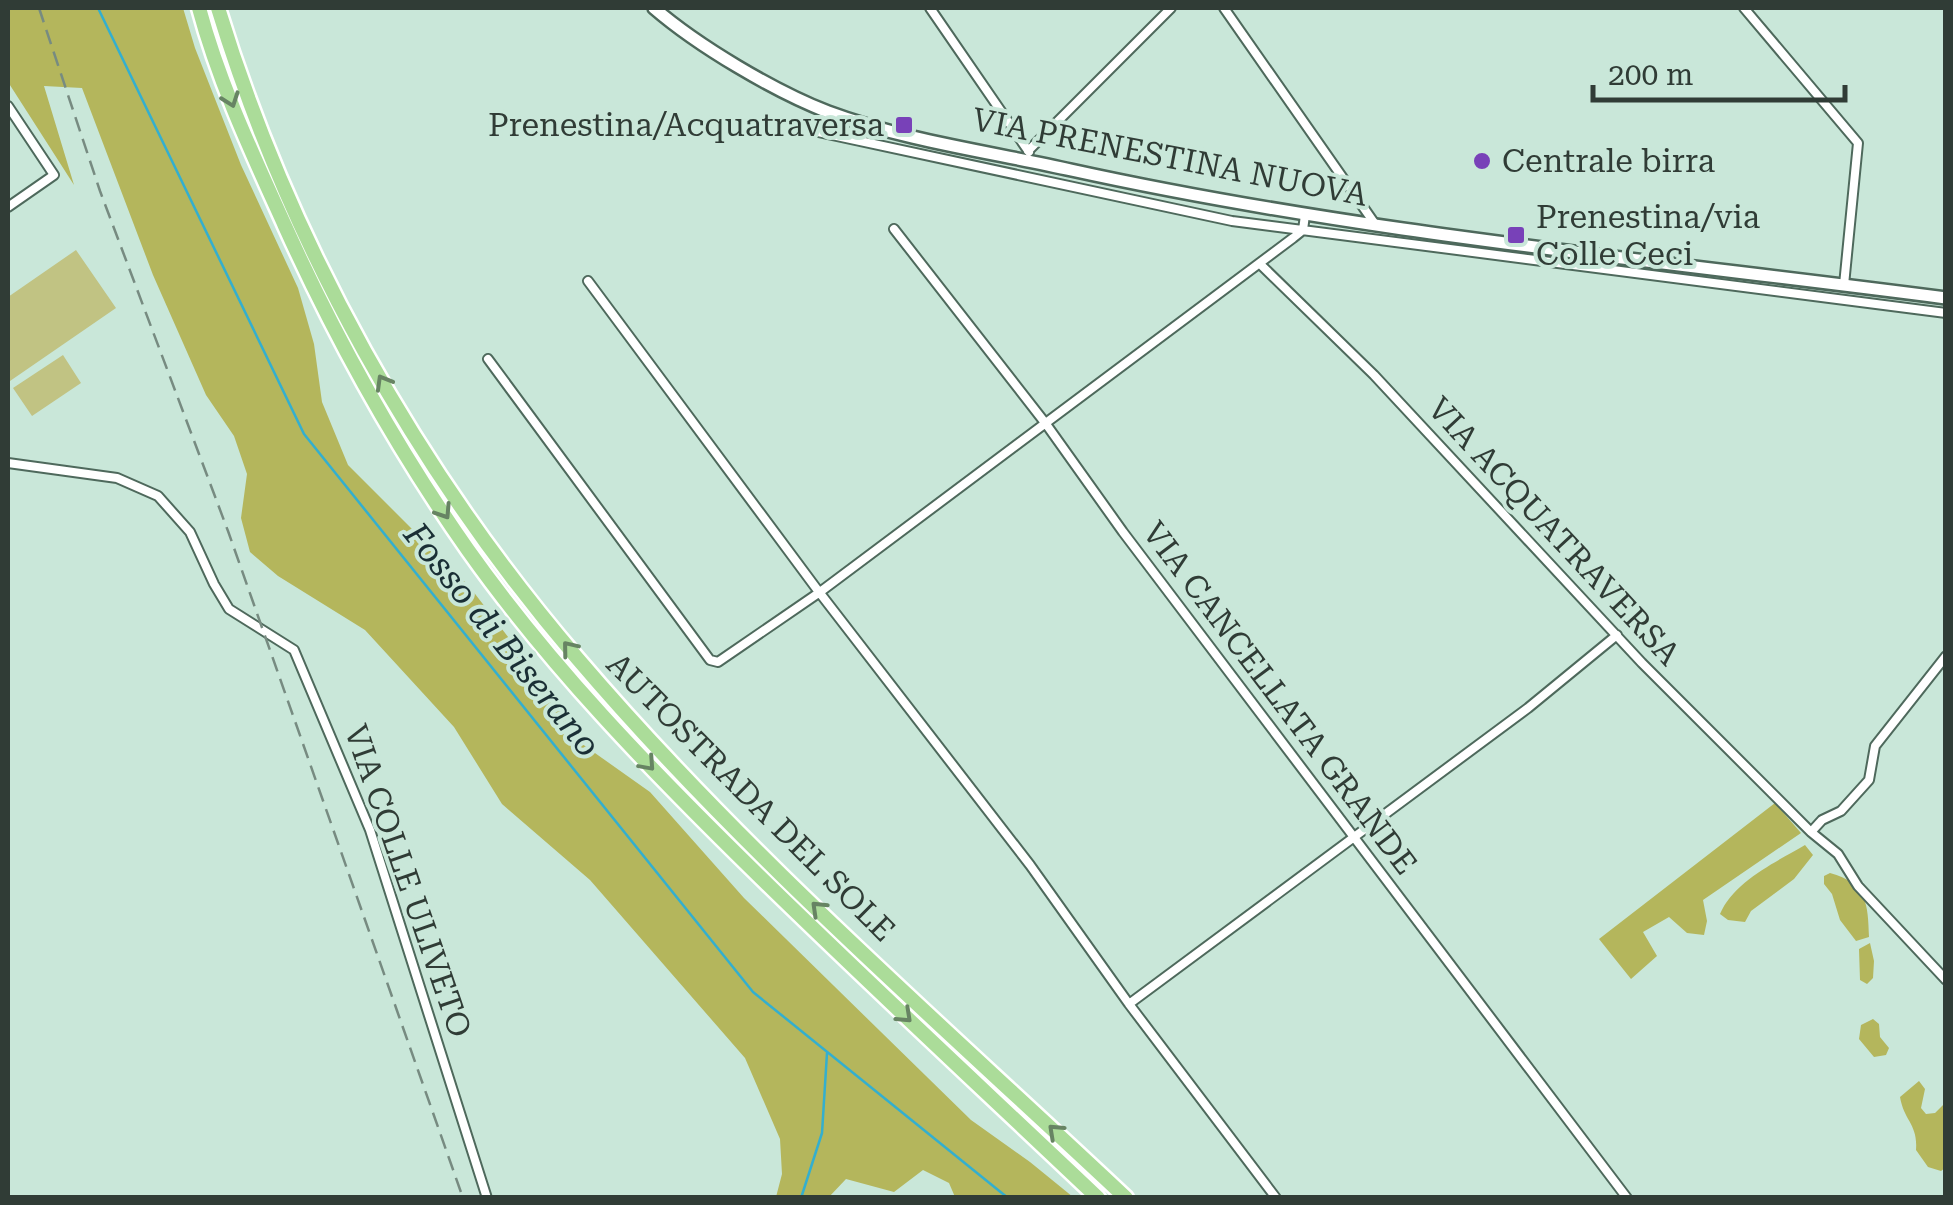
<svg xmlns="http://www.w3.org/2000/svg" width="1953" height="1205" font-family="'Roboto Serif',serif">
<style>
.green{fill:#c1c383}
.forest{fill:#b4b65c}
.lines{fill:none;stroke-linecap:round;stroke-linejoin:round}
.stream{stroke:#33afcf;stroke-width:2.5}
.street-casing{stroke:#4e695c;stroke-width:12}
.secondary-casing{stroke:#4e695c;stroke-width:16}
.highway-casing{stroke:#fff;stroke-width:19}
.street{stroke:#fff;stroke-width:8}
.secondary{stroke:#fff;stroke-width:11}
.highway{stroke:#abdc99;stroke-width:14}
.rail{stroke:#778b81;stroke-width:2.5;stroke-dasharray:15 8;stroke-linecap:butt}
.oneway{stroke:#678463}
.poi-dot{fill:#7841b8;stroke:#c9e7d9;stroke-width:4}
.labels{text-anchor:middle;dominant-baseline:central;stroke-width:8;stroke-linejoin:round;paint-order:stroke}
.poi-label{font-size:32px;fill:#303c36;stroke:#c9e7d9;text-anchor:start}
.street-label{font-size:32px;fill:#303c36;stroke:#c9e7d9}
.water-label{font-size:35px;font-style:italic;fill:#1a2f35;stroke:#c9e7d9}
</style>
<rect width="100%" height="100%" fill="#c9e7d9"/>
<!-- green -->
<path class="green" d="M76,250L116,308L10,381L8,377V297Z
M63,355L81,383L32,416L13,388Z"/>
<!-- forest -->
<path class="forest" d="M8,8H183L195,48L241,165L298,288L314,344L322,402L348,465L469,586L554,697L578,741L650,792L744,898L971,1120L1030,1162L1073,1197H955L949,1183L923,1170L894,1192L846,1179L829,1197H776L782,1174L780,1139L745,1058L590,880L502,804L454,727L365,630L278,576L250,552L241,518L247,474L234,436L206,395L153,275L82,88L44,86L74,185L8,82Z
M1775,803L1801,833L1703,900L1707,921L1704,935L1687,933L1669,917L1643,932L1657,956L1631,979L1599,939Z
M1805,845L1813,855L1794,879L1751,911L1745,922L1728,920L1720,914C1734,881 1776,862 1805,845Z
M1830,873C1867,883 1868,904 1869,937L1856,941L1840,920L1832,894L1824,884V876Z
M1870,943L1874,961L1873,978L1867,984L1860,980L1859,949Z
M1873,1019L1879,1024L1880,1037L1889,1048L1886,1055L1874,1057L1859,1039L1861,1025Z
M1919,1081L1925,1089L1921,1108L1926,1114L1935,1113L1945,1103V1168L1941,1171L1928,1167L1916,1150C1918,1124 1904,1121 1900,1097Z"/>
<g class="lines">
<!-- stream -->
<path class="stream" d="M98,8L304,434L753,992L1008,1198
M801,1198L822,1133L827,1053"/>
<defs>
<path id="street" d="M930,8L1029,152
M1224,8L1375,224
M1744,8L1858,143L1844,285
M8,106L54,175L8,207
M818,132L1232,221L1946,313
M1028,151L1171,8
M894,229L1046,424L1123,532L1627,1198
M1260,264L1374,375L1642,663L1811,832
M588,281L816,588L1030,865L1129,1004L1276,1198
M488,359L710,660L718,662L820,592L1293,238L1303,230L1305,215
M8,463L117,478L158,496L190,532L214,584L229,609L294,650L370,830L487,1198
M1946,656L1875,746L1869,780L1841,811L1822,820L1811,832L1838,854L1858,886L1946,980
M1129,1004L1528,708L1617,635"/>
<path id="secondary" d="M654,8C698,46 774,91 828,112C906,141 991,152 1071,170C1358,233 1654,260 1946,298"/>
<path id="highway" d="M199,8C219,83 253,155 285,226C336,339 397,449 468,550C550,666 650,769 751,868C865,980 982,1088 1098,1198
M218,8C290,244 417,471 577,658C743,853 939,1022 1126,1198"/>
</defs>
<!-- street casing -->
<use href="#street" class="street-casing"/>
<!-- secondary casing -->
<use href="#secondary" class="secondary-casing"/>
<!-- highway casing -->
<use href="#highway" class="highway-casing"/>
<!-- street -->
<use href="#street" class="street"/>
<!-- secondary -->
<use href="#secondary" class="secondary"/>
<!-- highway -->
<use href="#highway" class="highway"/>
<!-- rail -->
<path class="rail" d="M39,8L100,191L228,531L463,1198"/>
</g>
<!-- one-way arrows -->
<defs><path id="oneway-chevron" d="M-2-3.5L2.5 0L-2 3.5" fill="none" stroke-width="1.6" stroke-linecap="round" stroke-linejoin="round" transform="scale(2.5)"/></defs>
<g class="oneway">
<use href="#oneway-chevron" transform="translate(231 100) rotate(70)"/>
<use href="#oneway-chevron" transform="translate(383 382) rotate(-120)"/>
<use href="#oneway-chevron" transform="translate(444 512) rotate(57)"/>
<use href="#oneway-chevron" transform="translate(569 648) rotate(-129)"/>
<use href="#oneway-chevron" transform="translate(648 764) rotate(48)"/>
<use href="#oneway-chevron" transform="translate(818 908) rotate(-136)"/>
<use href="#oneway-chevron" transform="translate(905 1016) rotate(43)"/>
<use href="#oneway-chevron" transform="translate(1055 1131) rotate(-137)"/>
</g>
<!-- markers -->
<g class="poi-dot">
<rect x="894" y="115" width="20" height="20" rx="5"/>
<circle cx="1482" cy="161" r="10"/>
<rect x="1506" y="225" width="20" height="20" rx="5"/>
</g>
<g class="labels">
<!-- poi labels -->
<g class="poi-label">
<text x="884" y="125" text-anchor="end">Prenestina/Acquatraversa</text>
<text x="1502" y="161">Centrale birra</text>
<text x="1536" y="217">Prenestina/via<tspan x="1536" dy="37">Colle Ceci</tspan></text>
</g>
<!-- street labels -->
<g class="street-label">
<text transform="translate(1170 157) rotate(11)">VIA PRENESTINA NUOVA</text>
<text transform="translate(1554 531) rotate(47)">VIA ACQUATRAVERSA</text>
<text transform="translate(1280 698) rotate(53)">VIA CANCELLATA GRANDE</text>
<text transform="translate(751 797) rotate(45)">AUTOSTRADA DEL SOLE</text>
<text transform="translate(408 881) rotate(71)">VIA COLLE ULIVETO</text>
</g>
<!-- water labels -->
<g class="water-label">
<text transform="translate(502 640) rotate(51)">Fosso di Biserano</text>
</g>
</g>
<!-- border -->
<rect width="1953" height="1205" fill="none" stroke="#303c36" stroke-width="20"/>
<!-- scale -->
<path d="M1593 85v15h252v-15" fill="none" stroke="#303c36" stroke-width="5"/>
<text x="1608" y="85" font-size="30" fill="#303c36" stroke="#c9e7d9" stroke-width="8" paint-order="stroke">200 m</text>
</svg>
